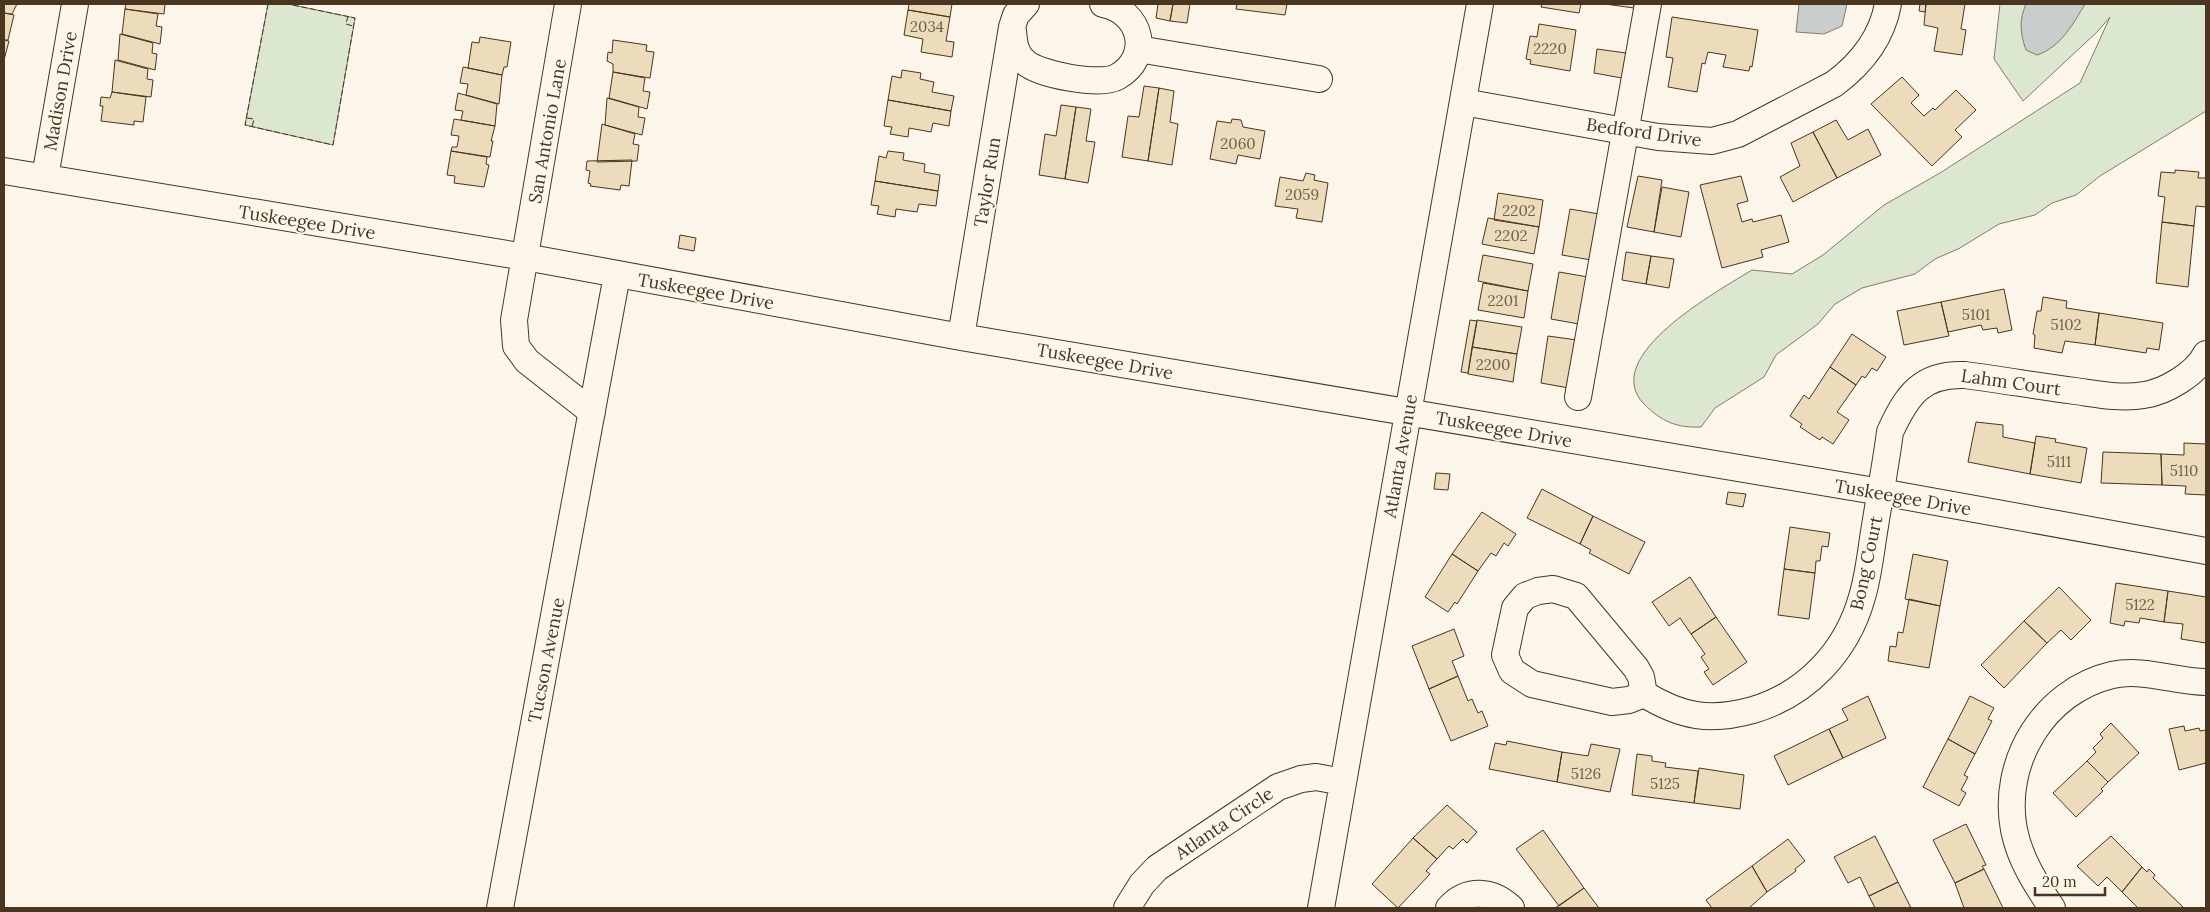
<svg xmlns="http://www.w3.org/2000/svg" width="2210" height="912" font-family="Lora,serif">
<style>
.green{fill:#dce7d0;stroke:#887966}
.water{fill:#c9cecd;stroke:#887966}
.building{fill:#ecdcbc;stroke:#4a3520}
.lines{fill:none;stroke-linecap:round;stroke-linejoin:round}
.minor-casing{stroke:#4a3520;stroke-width:28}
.minor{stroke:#fbf6e9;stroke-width:26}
.fence{stroke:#4a3520;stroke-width:1;stroke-dasharray:6 2.5;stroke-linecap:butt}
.labels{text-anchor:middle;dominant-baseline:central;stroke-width:4;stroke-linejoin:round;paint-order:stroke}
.number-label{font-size:15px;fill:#725f47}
.street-label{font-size:18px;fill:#4a3520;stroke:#fbf6e9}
</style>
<rect width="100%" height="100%" fill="#fbf6e9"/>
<!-- green -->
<path class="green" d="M268,4H288L355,18L333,145L245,125Z
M2000,4H2206V111L2100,176L2076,195L2052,203L2035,215L1999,224L1960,248L1935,259L1915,274L1862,288L1835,304L1818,324L1776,355L1764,377L1715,408L1701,427C1677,428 1662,422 1644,404C1598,356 1720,290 1752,270L1792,274L1823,255L1884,205L1940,173L2080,83L2110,17L2097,32L2023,101L1994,59Z"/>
<!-- water -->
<path class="water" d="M1799,4H1847L1842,26L1824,34L1796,32Z
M2026,4H2085C2073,24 2061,47 2037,55L2026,50C2020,33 2019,20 2026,4Z"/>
<!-- building -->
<path class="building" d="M4,4H17L12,14L4,13Z
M126,4H165L164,14L125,9Z
M909,4H952L950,17L908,10Z
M1158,4H1173L1170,21L1156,18Z
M1173,4H1190L1187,23L1170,21Z
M1237,4H1287L1285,15L1236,9Z
M1542,4H1581L1579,13L1541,7Z
M1605,4H1634V8Z
M1920,4H1926L1925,12L1919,11Z
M1926,4H1965L1961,29L1966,30L1962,55L1934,51L1938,28L1924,25Z
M125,9L158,14L156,26L162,27L160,44L122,34Z
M908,10L950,17L946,41L954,42L952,57L921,52L923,39L904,35Z
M4,13L14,15L8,40H4Z
M1672,17L1758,30L1752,67L1750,66L1749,71L1723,67L1726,55L1708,52L1705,64L1702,63L1697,92L1668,87L1673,58L1666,57Z
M1539,24L1576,30L1570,71L1530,64L1531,60L1526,59L1530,36L1537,37Z
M120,34L153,43L152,53L157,54L155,70L118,60Z
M480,37L511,42L507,67H504L502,75L468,68L472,42L479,43Z
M4,40L9,41L4,60Z
M613,40L647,45L646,51L654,52L650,78L613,72V64L607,61L608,52L612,53Z
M1597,49L1626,53L1622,78L1594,73Z
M115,60L148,69L147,79L153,80L151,97L112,92Z
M463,67L502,75L499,104L466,95L468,84L460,83Z
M902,70L921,73L920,79L934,82L932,92L954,96L951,111L888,100L892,76L901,78Z
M613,72L645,78L643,91L650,92L647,109L609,98Z
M1902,77L1919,95L1911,103L1924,116L1933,108L1935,110L1956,90L1976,110L1955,130L1962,137L1932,166L1871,104Z
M1144,86L1159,88L1148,161L1122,157L1128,116L1139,117Z
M1159,88L1174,91L1170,122L1178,124L1172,165L1148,161Z
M112,92L146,97L143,122L134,121V125L101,121L103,106H100L101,97L110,98Z
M458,93L497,104L495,126L461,120L463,111L455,110Z
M607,98L639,107L638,117L645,118L642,135L605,125Z
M888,100L951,111L949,126L933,123L931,132L909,128L908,137L890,134L892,127L884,126Z
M1061,105L1076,107L1065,179L1039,175L1045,134L1056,136Z
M1076,107L1091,109L1086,141L1095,142L1088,183L1065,179Z
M454,119L495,126L491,141H493L490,157L451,151L452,147H457L459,136L451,135Z
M1232,119L1241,120L1243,127L1265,131L1260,159L1238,155L1236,164L1210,159L1217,121L1231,123Z
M1836,120L1848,140L1868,129L1881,155L1837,178L1813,132Z
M602,124L635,134L633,144L639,145L637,161L597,162Z
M1813,132L1837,178L1793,202L1780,177L1800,166L1791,143Z
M451,151L487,157L486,164L489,165L484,187L454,183L455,176L447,175Z
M888,151L904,153L903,160L925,164L924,172L940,175L938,191L875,181L879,156L886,158Z
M632,160L629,186L621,185L620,190L590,186L591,184L588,183L590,171L586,170L587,161Z
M2175,170L2199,172L2198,178H2206V207L2196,206L2194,226L2162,222L2165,197L2158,196L2161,172L2175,173Z
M1306,173L1315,175L1314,180L1328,183L1322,222L1296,218L1298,209L1275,206L1280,177L1303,181Z
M1638,176L1662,180L1654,232L1627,227Z
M1741,176L1748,201L1737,204L1742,222L1752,219L1753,222L1781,215L1789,242L1761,250L1763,257L1722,268L1700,185Z
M875,181L938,191L936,206L919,204L917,212L896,209L895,217L877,214L879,206L871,205Z
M1662,187L1689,192L1681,237L1654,232Z
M1498,193L1543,200L1539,227L1494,220Z
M1570,209L1599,214L1591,260L1562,255Z
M1488,218L1539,227L1534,254L1482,244Z
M2162,222L2194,226L2188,287L2156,283Z
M680,235L696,238L694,251L678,248Z
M1626,252L1651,256L1646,284L1622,280Z
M1483,255L1533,264L1528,291L1478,281Z
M1651,256L1674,259L1669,288L1646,284Z
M1559,272L1588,277L1579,324L1551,319Z
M1483,283L1528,291L1524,318L1478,310Z
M2004,289L2012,330L1998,333L1997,328L1983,330L1981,325L1948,332L1941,302Z
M2043,297L2067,301L2066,308L2099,313L2095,345L2065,341L2062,353L2034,348L2035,335L2033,334L2037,311H2041Z
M1941,302L1949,336L1904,345L1897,311Z
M2099,313L2163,323L2159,350L2147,348L2146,353L2095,345Z
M1470,320L1477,321L1468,373L1461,372Z
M1477,320L1522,327L1517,354L1472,347Z
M1852,334L1886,357L1877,371L1872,368L1865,378L1862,376L1856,385L1830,367Z
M1548,336L1577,340L1569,388L1541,383Z
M1472,347L1517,354L1513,382L1468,374Z
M1830,367L1856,385L1837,412L1849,420L1833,444L1822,437L1820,440L1800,427L1802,424L1790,416L1804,395L1809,399Z
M1976,422L2003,425V437L2035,443L2030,474L1968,462Z
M2036,436L2056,439L2055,442L2087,448L2081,483L2030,474Z
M2184,443L2206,444V495L2185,494L2186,486L2162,485L2161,454L2184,455Z
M2103,452L2161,454L2162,485L2101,483Z
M1436,473L1450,474L1448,490L1434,489Z
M1542,489L1593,516L1580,544L1527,518Z
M1728,492L1746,494L1743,507L1726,504Z
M1482,512L1516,534L1508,546L1504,543L1496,556L1491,553L1478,571L1452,554Z
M1593,516L1645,542L1629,574L1589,553L1591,550L1580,544Z
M1790,527L1830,533L1828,547L1822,546L1820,561H1816L1815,573L1784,569Z
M1452,554L1478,571L1457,604L1455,602L1448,612L1425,597Z
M1913,554L1948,561L1940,606L1905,599Z
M1784,569L1815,573L1809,619L1778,615Z
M1690,577L1716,617L1691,634L1680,618L1669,626L1652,602Z
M2116,583L2168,591L2164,622L2140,618L2139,623L2125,621L2124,626L2110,623Z
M2059,587L2091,620L2071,640L2061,630L2047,643L2024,621Z
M2168,591L2206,597V643L2181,639L2183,624L2164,622Z
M1909,599L1940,606L1929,668L1888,661L1890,646L1896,647L1898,632L1903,633Z
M1716,617L1747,662L1713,685L1704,672L1709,669L1701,657L1705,654L1691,634Z
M2024,621L2047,643L2004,688L1981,665Z
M1454,629L1464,656L1452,661L1458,676L1429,689L1412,646Z
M1458,676L1468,701L1472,699L1478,713L1482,711L1488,726L1451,741L1429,689Z
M1868,696L1886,738L1843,758L1829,729L1848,720L1842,709Z
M1970,696L1994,708L1988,719L1992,721L1975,754L1948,739Z
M2111,723L2139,753L2108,782L2087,761L2096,752L2093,748L2103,738L2100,734Z
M2184,726L2185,731L2199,728L2200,731L2206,730V763L2179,770L2169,729Z
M1829,729L1843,758L1788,785L1774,756Z
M1948,739L1975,754L1964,775L1968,777L1961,790L1966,793L1959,806L1923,787Z
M1507,741L1562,752L1557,782L1489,769L1495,743L1506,745Z
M1591,744L1620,749L1610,792L1557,782L1562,752L1588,756Z
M1637,754L1652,756V761L1666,763L1665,767L1698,771L1694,803L1632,795Z
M2087,761L2108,782L2101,789L2103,791L2076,817L2053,793Z
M1699,768L1744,775L1740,809L1694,803Z
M1447,805L1477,832L1467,843L1463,839L1453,849L1449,846L1437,859L1413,838Z
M1966,824L1986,865L1982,866L1984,869L1955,883L1933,840Z
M1543,830L1584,888L1559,906L1516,849Z
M1875,836L1898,882L1869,896L1860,877L1848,883L1834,857Z
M2111,836L2142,867L2122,892L2107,877L2098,886L2077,866Z
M1413,838L1437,859L1426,871L1430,874L1398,908L1372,884Z
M1788,839L1805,861L1795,869L1796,871L1767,892L1752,866Z
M1752,866L1767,892L1749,908H1712L1706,900Z
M2142,867L2147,872L2149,869L2155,875L2153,878L2184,908H2138L2122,892Z
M1984,869L2003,908H1964L1955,883Z
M1898,882L1911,908H1875L1869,896Z
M1584,888L1599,908H1555Z"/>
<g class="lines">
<defs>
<path id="minor" d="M568,4L514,320L516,346L527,361L592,412
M1013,31C1014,42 1015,54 1025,62C1039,75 1100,86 1117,77C1153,57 1141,11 1103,4
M1138,49L1319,79
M1463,102L1658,137L1712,141L1738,134L1834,84C1861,64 1882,37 1888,4
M4,171L525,257L961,337L1881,492L2206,551
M45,177L75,4
M961,337L1012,27L1016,15L1026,4
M1578,397L1648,4
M1553,589L1576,596L1636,668L1641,677L1644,694L1629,700L1612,702L1532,684L1512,671L1505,655L1515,608L1525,596L1538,591Z
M1644,694C1682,717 1710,722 1753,710C1807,694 1847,651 1862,597C1869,574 1871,549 1875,526C1880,494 1886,463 1890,432C1907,395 1922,373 1965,375C2002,380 2038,386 2075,391C2097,394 2121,399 2144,395C2165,392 2196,374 2206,354
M500,908L617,275
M1127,908L1142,884L1157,868L1278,787L1301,779L1316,777L1343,782
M1321,908L1480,4
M1449,908C1467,888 1492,890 1511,908
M2052,908C2036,884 2020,860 2014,830C2001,762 2044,691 2112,675C2144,668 2175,682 2206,682"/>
</defs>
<!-- minor casing -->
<use href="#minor" class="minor-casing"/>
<!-- minor -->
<use href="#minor" class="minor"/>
<!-- fence -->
<path class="fence" d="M268,4L245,125L333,145L355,18L288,4
M348,16L346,24L353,26
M247,118L254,119L252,127"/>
</g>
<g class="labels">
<!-- number labels -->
<g class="number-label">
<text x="927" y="26">2034</text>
<text x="1550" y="48">2220</text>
<text x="1238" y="143">2060</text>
<text x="1302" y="194">2059</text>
<text x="1519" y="210">2202</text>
<text x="1511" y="235">2202</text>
<text x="1503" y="300">2201</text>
<text x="1976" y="314">5101</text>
<text x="2066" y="324">5102</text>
<text x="1493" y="364">2200</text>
<text x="2059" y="461">5111</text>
<text x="2184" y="470">5110</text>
<text x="2140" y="604">5122</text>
<text x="1586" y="773">5126</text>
<text x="1665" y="783">5125</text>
</g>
<!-- street labels -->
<g class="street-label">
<text transform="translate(60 91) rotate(-80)">Madison Drive</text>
<text transform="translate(547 131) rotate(-80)">San Antonio Lane</text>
<text transform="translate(1644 132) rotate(8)">Bedford Drive</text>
<text transform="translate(987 182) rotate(-81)">Taylor Run</text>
<text transform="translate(307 222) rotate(9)">Tuskeegee Drive</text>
<text transform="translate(706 291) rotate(10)">Tuskeegee Drive</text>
<text transform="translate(1105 361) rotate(10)">Tuskeegee Drive</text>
<text transform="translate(2011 382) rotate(8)">Lahm Court</text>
<text transform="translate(1504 429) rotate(10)">Tuskeegee Drive</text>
<text transform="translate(1400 456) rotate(-80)">Atlanta Avenue</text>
<text transform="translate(1903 497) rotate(10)">Tuskeegee Drive</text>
<text transform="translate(1866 563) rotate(-78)">Bong Court</text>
<text transform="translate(546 660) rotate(-79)">Tucson Avenue</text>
<text transform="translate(1224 823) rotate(-34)">Atlanta Circle</text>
</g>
</g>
<!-- border -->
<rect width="2210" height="912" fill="none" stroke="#4a3520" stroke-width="10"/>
<!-- scale -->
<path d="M2035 887v8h70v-8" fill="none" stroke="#4a3520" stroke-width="2.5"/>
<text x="2042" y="887" font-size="15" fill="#4a3520" stroke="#fbf6e9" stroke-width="4" paint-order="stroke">20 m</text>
</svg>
